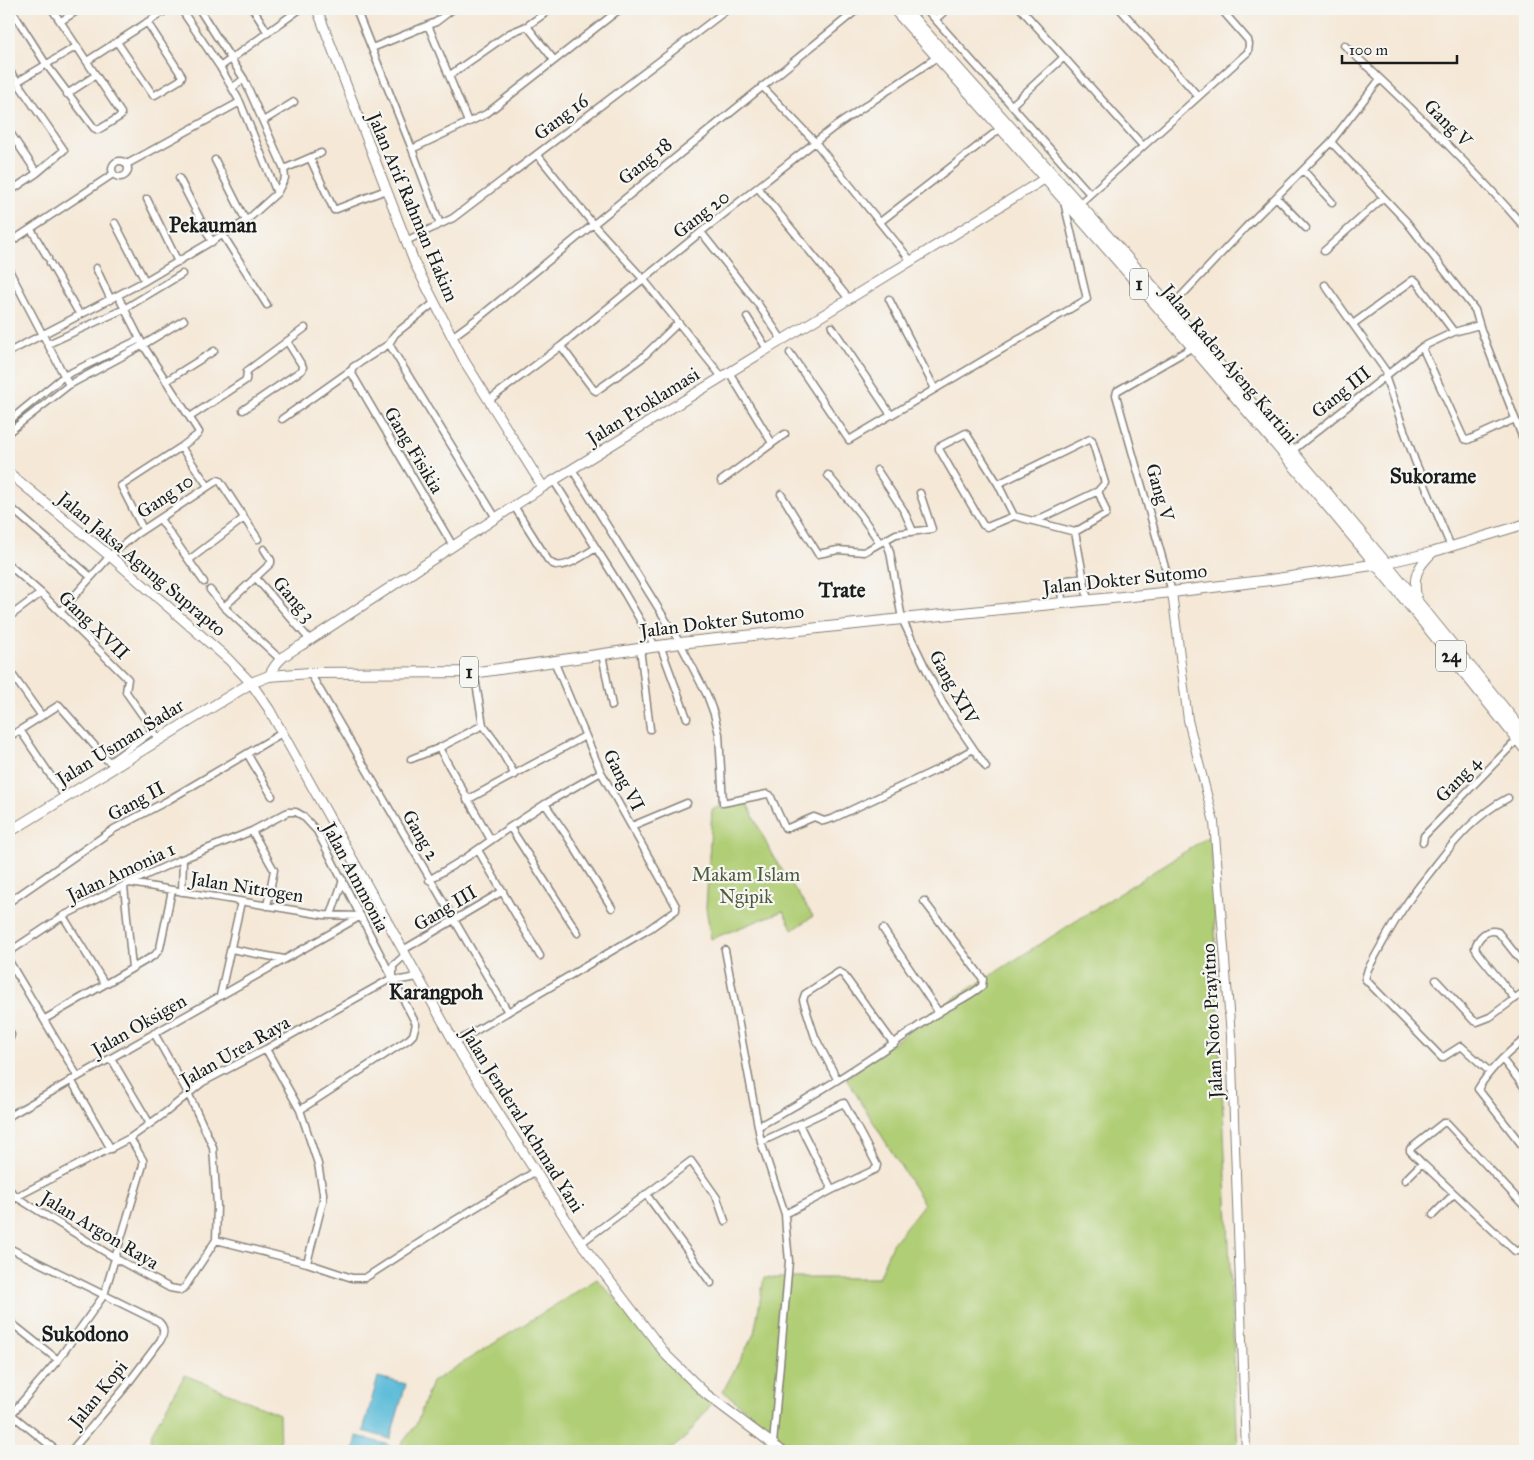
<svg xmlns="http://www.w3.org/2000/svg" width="1534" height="1460" font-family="'IM FELL Great Primer',serif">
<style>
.green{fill:#b0ce75;stroke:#667548}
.water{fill:#5abbd8;stroke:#3b6c7a}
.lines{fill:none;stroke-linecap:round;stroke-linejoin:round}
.minor-casing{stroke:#88827a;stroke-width:9}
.tertiary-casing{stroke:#88827a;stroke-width:10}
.secondary-casing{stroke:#88827a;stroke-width:11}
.trunk-casing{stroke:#88827a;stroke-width:12}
.minor{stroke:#fff;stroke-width:6}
.tertiary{stroke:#fff;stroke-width:8}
.secondary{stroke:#fff;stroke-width:9}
.trunk{stroke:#fff;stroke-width:10}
.labels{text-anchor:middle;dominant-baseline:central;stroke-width:4.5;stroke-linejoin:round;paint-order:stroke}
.shield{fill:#f6f6f2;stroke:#5d5d5c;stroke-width:1}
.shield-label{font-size:18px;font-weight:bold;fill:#1c1c1c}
.street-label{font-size:19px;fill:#1c1c1c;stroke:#f6f6f2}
.park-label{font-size:19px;fill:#505a3b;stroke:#f6f6f2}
.quarter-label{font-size:21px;font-weight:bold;fill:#1c1c1c;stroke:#f6f6f2}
</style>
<rect width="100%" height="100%" fill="#f6f6f2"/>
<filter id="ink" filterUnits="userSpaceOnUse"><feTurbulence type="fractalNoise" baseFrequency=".02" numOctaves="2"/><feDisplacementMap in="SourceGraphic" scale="10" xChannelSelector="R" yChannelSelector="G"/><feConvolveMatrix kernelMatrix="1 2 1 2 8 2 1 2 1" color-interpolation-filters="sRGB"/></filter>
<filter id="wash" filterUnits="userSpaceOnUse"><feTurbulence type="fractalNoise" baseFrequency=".0096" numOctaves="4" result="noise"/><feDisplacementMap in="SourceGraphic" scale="20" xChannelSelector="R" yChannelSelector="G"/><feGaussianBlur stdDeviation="1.12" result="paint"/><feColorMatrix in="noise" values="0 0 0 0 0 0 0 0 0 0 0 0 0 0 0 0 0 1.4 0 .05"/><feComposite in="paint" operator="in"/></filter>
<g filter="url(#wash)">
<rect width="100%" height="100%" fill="#f5e8d7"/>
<!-- green -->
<path class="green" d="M745,799L772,855L813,916L793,930L783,911L711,939L706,908L712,809Z
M1211,835L1238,1451H796L723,1391L754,1334L764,1278H878L892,1244L924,1204L846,1078L941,1007Z
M597,1279L712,1403L686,1437L669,1451H396L416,1425L432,1382Z
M185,1375L279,1414L280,1451H149L152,1432Z"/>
<!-- water -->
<path class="water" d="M378,1377L406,1384L390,1439L363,1431Z
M357,1436L389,1445L385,1451H354Z"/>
</g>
<g filter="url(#ink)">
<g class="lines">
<defs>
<path id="minor" d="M11,9L46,64L94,128L98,130L121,116V113L52,9
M181,9L220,67L240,102L277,193
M253,9L268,33
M356,9L412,149L440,224
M926,9L1090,194
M1021,9L1143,146
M1120,9L1198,96
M936,19L947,9
M61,21L80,9
M428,25L468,122
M527,26L551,9
M117,42L153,95H155L180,80L182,76L147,22
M1344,45C1408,104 1469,163 1525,228
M372,48L436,22L453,9
M87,61L168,9
M220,67L300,9
M9,70L64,150L37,173L9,192
M450,75L510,33L527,26L554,60
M17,82L77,46
M762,86L815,142L911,261
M232,88L244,79
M67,94L96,75
M1012,105L1064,57
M263,121L294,102
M9,131L37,173
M1331,142L1406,221L1475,310L1482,333L1525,444
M412,149L486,114L620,9
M537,154L593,224L644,280L722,377
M310,158L334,210L386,190
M215,160L246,221
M112 169a8 8 0 1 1 16 0a8 8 0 1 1-16 0Z
M127,164L240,102
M284,169L321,153
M1303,170L1332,202
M179,178L212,242
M758,188L849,299
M1276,197L1306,228
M147,199L178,262
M1079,204L1248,52L1249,44L1248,40L1221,9
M880,222L1001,128
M115,223L145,281
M31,229L48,258
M701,232L758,304L782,340
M223,235L267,305
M406,241L453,218L728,9
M9,243L113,174
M1324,251L1383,198
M50,263L80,315
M96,268L111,300
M9,270L69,385
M1325,285L1388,374
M118,296L143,345L199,432L197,435L181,447L121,486L143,529
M889,299L935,389
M1171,307L1245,228L1331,142L1380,79
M747,317L767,349
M1353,324L1413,280L1416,281L1454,332
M832,327L891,415
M452,337L482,315L858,9
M48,344L124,309L182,274
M389,344L395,334L434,303
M561,346L593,389L596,391L642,358L678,323
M1422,347L1464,439L1468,440L1515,419
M9,352L145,281L246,221L277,193L285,178L284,169L244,79L199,9
M790,353L849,440L1087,299L1064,202
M729,372L772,443
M1385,376L1415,461L1451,547
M166,381L214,351
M489,400L561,346L701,232L833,128L937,57
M243,410L302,370L303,367L287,341
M190,417L246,380L247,371L305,328
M282,419L350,371
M9,421L64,376L140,339
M9,432L69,385L143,345L184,320
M1090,439L1092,440L1105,483L1098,491L1106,511V514L1075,532L1014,516L998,484Z
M181,447L208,486
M1292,451L1422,347L1454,332L1479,325
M572,469L680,643L707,695L714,714L719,734L723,803L767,794L770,795L785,828H788L814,817L824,821L834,818L936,770L973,749
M877,470L904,511L913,531
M828,475L860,514L880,543
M554,481L625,594L655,646
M721,481L785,434
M998,484L966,433L939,447V449L983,525L987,527L1014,516
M781,494L818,554L838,550L864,552L896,534L932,529L920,493
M9,506L91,577
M514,506L548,560C560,575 583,555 596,548
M160,519L204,582
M1035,521L1098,491
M1075,532L1088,601
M886,540L890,552L902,619L943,704L986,767
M453,546L351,372L353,367L389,344L496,518
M189,560L244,518
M9,565L41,593L128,679L126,692L159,739
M255,577L310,640
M210,590L224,607L280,659
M1172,592L1116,395L1117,391L1193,347
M1062,603L1061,584L1067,580L1084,578
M224,607L271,563V560L264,549
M60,612L110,556L135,535L218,480L220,481L258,539
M9,617L41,593
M660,645L687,718
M640,648L650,729
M602,654L612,706
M9,670L41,715
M474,672L483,725
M310,673L508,1012
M20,730L65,797
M9,737L59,705L107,760L110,762L151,732L152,729
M439,748L491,840
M248,753V755L272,796
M411,759L439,748L483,725L497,744L515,775
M467,800L585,736
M545,804L567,836L612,908
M632,826L687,803
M510,827L578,933
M252,831L274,870L267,906
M1423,842L1424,836L1518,739
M478,850L540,956
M429,880L467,857L510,827L545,804L601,772
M130,883L324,915L359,916
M124,886L132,968
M182,892L183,859
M9,902L114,829L165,802L282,733
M331,915L343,880
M63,916L105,984
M883,929L939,1013
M231,949L284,959
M403,950L503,891
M725,950L761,1142L785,1214L786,1230L789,1261L773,1444
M9,952L63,916L129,883L177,861L252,831L288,812H296L303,816L317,831L416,1024L413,1035L409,1039L300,1110
M9,961L78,1077
M393,976V966L405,955
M392,978L400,980L418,977
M1436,980L1473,1020L1477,1022L1490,1017L1525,991
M220,996L241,902
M1515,999L1478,953L1475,948C1478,937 1487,928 1498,932L1525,966
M45,1019L155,955L160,948L172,890
M9,1031L11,1035L9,1040
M1525,1039C1507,1053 1490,1069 1478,1089L1525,1149
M455,1043L649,929L676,910V906L601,772L554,661
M266,1049L300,1110L318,1164L323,1193V1201L307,1263
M111,1058L150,1124
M1502,1059L1525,1088
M1490,1072L1461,1046L1442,1058L1365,979L1368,969C1380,948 1391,926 1405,906C1414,892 1425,879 1435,866C1456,839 1477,814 1508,798
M837,1079L815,1037L803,1000L805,994L839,972L843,974L894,1044
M71,1080L111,1149
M9,1116L361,916
M799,1124L832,1190
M759,1126C820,1093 879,1054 936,1014C951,1004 968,998 982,986L983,979L924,901
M761,1142L844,1103L877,1165L876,1169L832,1190L785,1214
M1405,1180L1422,1163
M9,1189L16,1197L115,1258L170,1288L181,1290L185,1287L216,1240L217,1206L213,1147L188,1093L154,1033
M646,1194L711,1283
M9,1204L16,1197L130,1138L165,1113L203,1082L266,1049L392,978
M1525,1207L1447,1123H1443L1410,1149V1151L1422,1163L1515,1251H1519L1525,1246
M1433,1215L1454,1194
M216,1240L307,1263L352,1278H365L442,1228L536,1171
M581,1243L691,1161L717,1198L725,1221
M9,1248L159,1322C165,1328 164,1335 160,1341L123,1390L71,1451
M9,1321L58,1360
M11,1414L57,1451
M9,1417L58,1360L104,1295L143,1165V1160L130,1138"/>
<path id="tertiary" d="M1172,592L1188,720L1214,822L1231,1036L1246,1451"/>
<path id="secondary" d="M317,9L415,264L465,362L543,487
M9,473L117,562L228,659L251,683L269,709L462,1056L581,1243L667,1356L706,1394L782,1451
M1386,563L1433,552L1525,524
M1417,599C1412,577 1417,567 1433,552
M269,676C279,655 291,652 310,640L543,487L1046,178"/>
<path id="trunk" d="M894,9C1111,250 1324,494 1525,749
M905,9L1171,307L1386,563L1525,734
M9,832L251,683L269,676L310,673L479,672L680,643L902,619L1172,592L1270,580L1386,563"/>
</defs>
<!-- minor casing -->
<use href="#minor" class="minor-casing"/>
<!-- tertiary casing -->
<use href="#tertiary" class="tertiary-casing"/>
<!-- secondary casing -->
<use href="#secondary" class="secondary-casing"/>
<!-- trunk casing -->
<use href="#trunk" class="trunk-casing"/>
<!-- minor -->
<use href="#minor" class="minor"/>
<!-- tertiary -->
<use href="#tertiary" class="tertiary"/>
<!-- secondary -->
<use href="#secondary" class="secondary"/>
<!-- trunk -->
<use href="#trunk" class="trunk"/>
</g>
</g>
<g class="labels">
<!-- shield labels -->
<g class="shield">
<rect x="1130" y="268.5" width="18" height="31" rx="4"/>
<rect x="1436" y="640.5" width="30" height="31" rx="4"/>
<rect x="460" y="656.5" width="18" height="31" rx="4"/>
</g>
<g class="shield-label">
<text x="1139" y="284">1</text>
<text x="1451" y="656">24</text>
<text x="469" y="672">1</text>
</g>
<!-- street labels -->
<g class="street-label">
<text transform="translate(561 117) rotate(-37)">Gang 16</text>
<text transform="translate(1448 123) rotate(45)">Gang V</text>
<text transform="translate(645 161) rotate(-39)">Gang 18</text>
<text transform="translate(413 207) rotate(67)">Jalan Arif Rahman Hakim</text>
<text transform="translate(701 214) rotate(-38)">Gang 20</text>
<text transform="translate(1230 364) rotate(50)">Jalan Raden Ajeng Kartini</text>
<text transform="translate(1341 392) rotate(-39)">Gang III</text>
<text transform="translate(643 406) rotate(-32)">Jalan Proklamasi</text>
<text transform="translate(414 450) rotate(59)">Gang Fisikia</text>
<text transform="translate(1160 492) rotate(74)">Gang V</text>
<text transform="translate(165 496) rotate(-34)">Gang 10</text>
<text transform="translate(142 564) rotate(40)">Jalan Jaksa Agung Suprapto</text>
<text transform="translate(1125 579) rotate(-6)">Jalan Dokter Sutomo</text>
<text transform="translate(294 599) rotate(49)">Gang 3</text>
<text transform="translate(722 621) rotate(-7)">Jalan Dokter Sutomo</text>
<text transform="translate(94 625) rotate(44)">Gang XVII</text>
<text transform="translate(954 687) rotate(61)">Gang XIV</text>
<text transform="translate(120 742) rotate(-32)">Jalan Usman Sadar</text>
<text transform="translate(1458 779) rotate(-46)">Gang 4</text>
<text transform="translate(624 780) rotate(62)">Gang VI</text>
<text transform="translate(136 801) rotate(-29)">Gang II</text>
<text transform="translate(421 835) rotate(60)">Gang 2</text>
<text transform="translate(121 872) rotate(-25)">Jalan Amonia 1</text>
<text transform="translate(356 877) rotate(62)">Jalan Ammonia</text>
<text transform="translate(247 887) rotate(9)">Jalan Nitrogen</text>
<text transform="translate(445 908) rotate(-31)">Gang III</text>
<text transform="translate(1212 1021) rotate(-93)">Jalan Noto Prayitno</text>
<text transform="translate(139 1025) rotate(-30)">Jalan Oksigen</text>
<text transform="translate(235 1051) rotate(-30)">Jalan Urea Raya</text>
<text transform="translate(523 1120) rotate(58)">Jalan Jenderal Achmad Yani</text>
<text transform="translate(100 1230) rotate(31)">Jalan Argon Raya</text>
<text transform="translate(98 1394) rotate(-51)">Jalan Kopi</text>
</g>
<!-- park labels -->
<g class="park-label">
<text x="746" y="874">Makam Islam<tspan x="746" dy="22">Ngipik</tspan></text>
</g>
<!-- quarter labels -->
<g class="quarter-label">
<text x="213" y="225">Pekauman</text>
<text x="1433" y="476">Sukorame</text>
<text x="842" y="590">Trate</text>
<text x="436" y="992">Karangpoh</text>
<text x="85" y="1334">Sukodono</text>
</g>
</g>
<!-- margin -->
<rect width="1534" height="1460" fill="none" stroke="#f6f6f2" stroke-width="30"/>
<!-- scale -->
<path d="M1342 55v8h115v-8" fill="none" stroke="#1c1c1c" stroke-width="2.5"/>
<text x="1349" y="55" font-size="15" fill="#1c1c1c" stroke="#f6f6f2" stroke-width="4" paint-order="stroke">100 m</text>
</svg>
